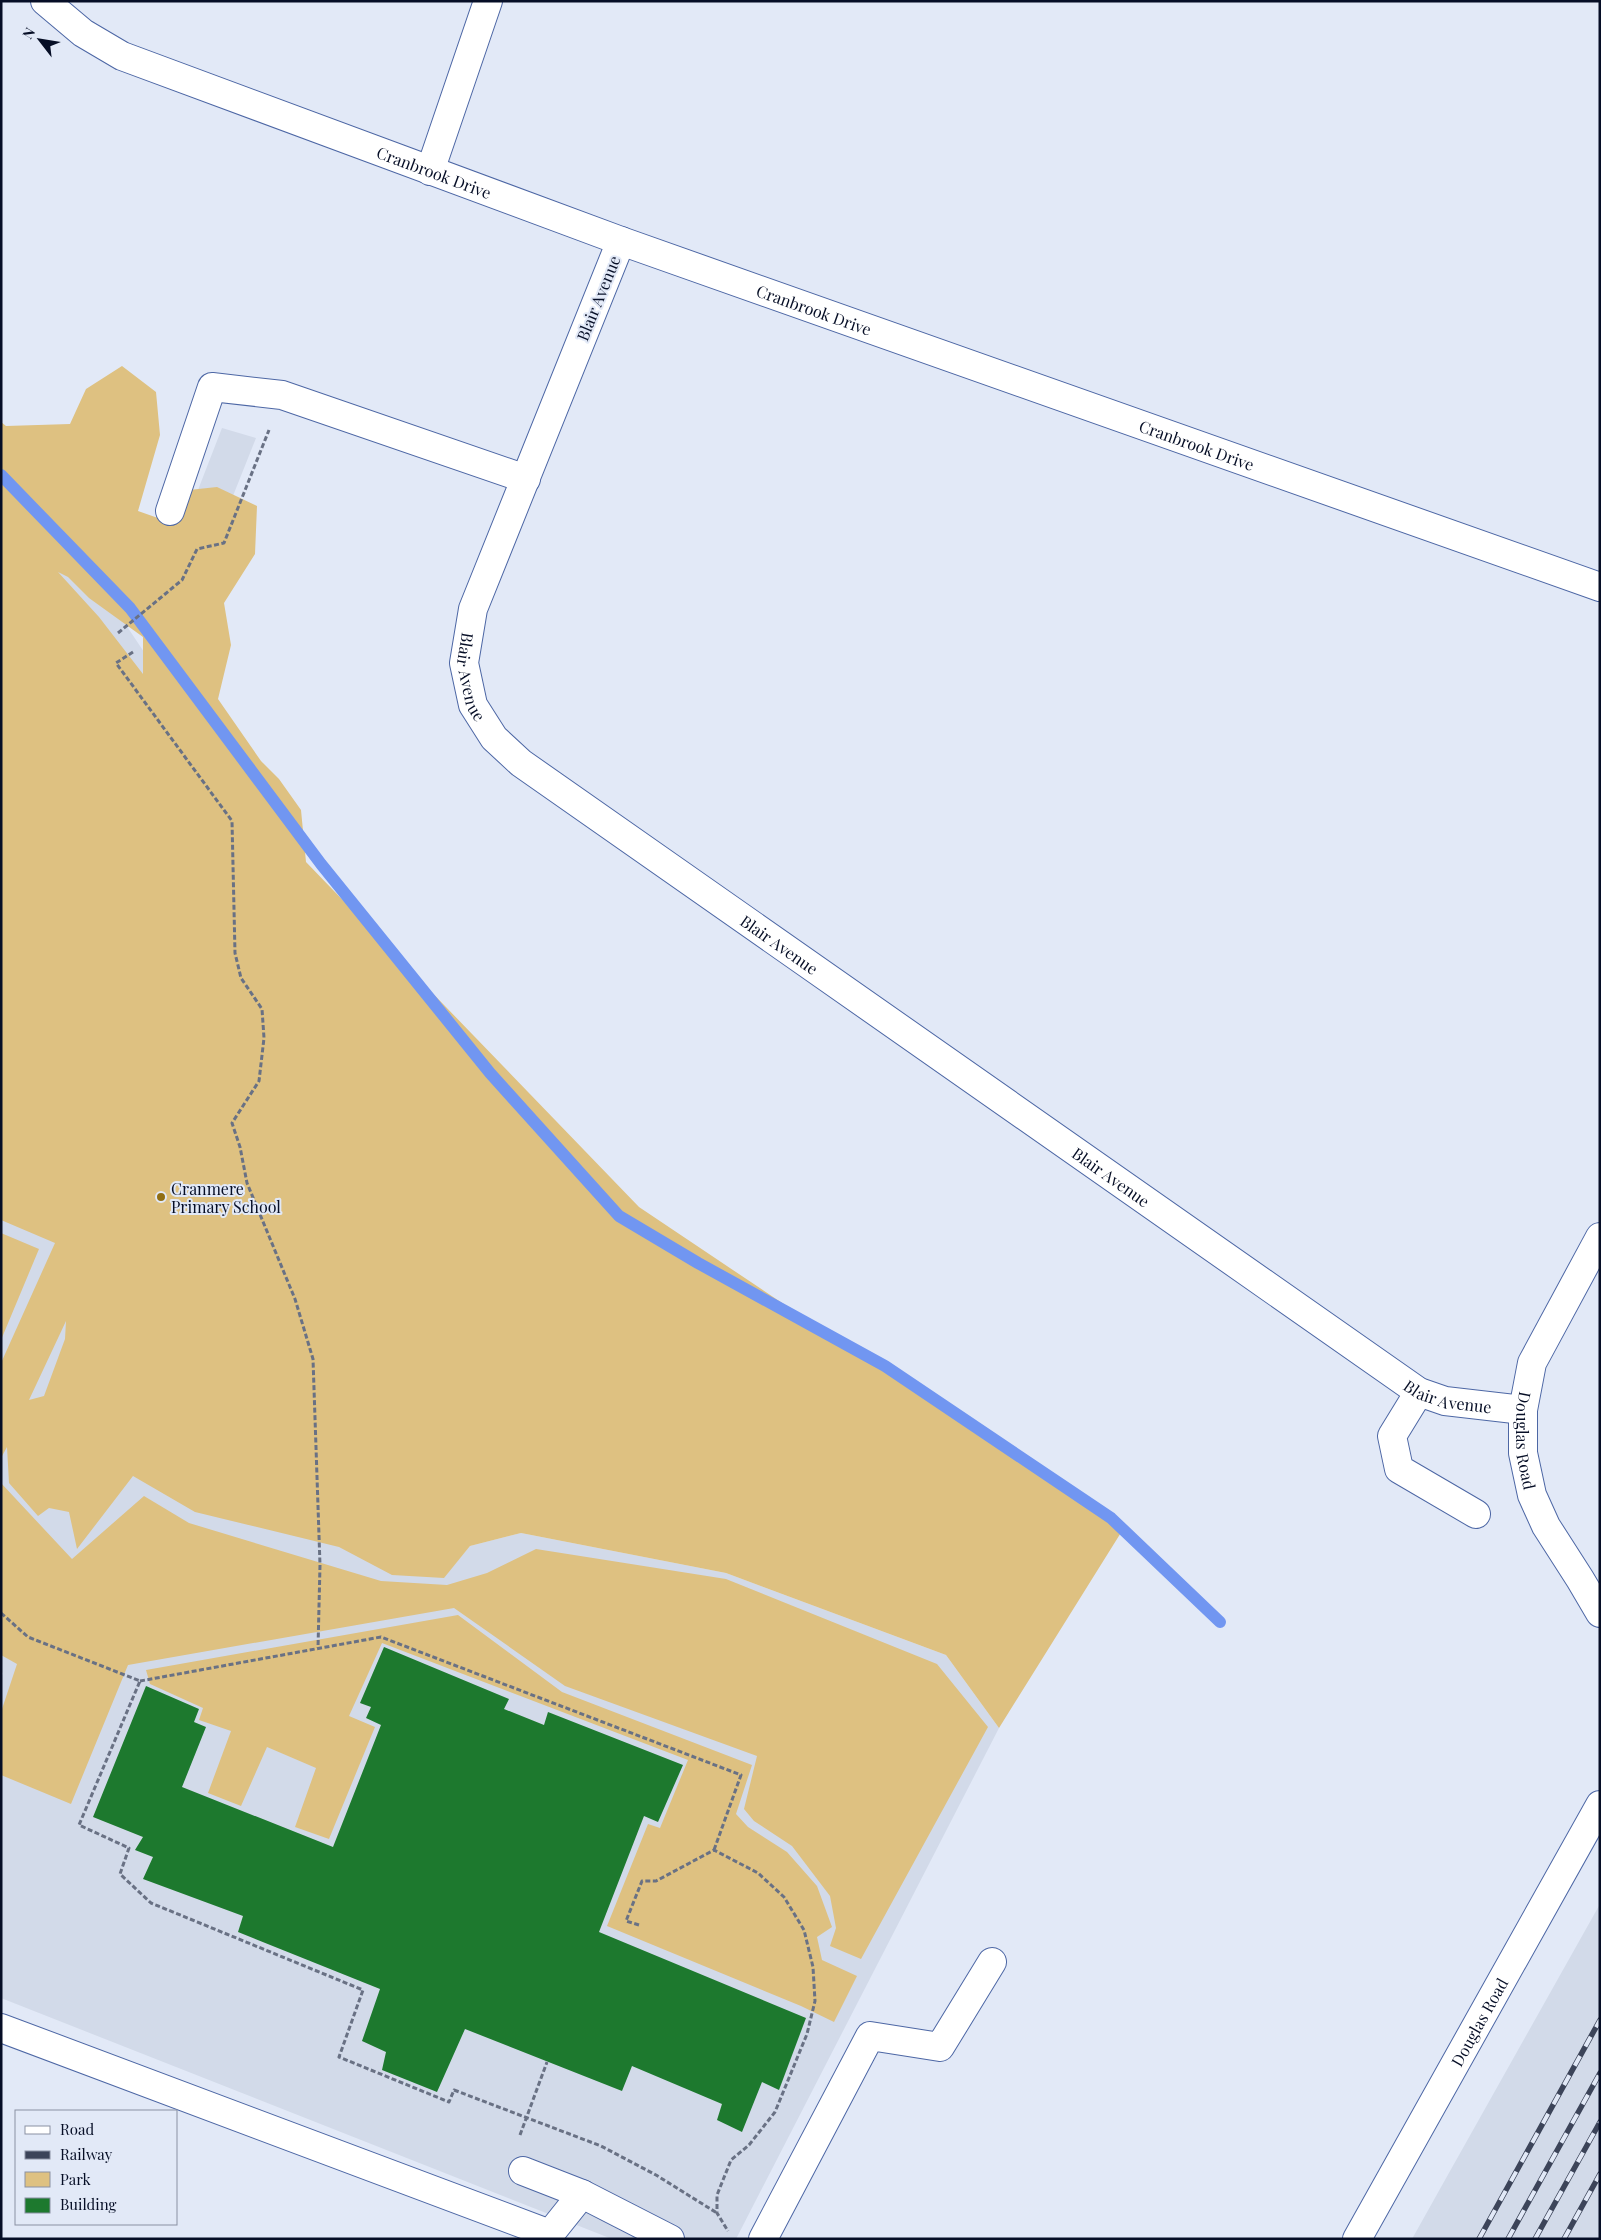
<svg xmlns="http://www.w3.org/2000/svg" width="1601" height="2240" font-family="'Playfair Display',serif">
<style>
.built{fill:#d2dae9}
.green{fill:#dec181;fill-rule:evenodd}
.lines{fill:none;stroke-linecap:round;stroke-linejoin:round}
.stream{stroke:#7196f1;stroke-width:12}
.building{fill:#1d792e}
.minor-casing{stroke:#4d67a5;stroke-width:30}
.path{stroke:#697184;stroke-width:3;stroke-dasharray:5 2.5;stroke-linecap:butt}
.minor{stroke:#fff;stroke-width:28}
.rail-casing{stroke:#3c4459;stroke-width:5.5}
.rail{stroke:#e2e9f7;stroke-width:4;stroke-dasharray:11;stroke-linecap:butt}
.poi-dot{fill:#906e14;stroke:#e2e9f7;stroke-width:2}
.labels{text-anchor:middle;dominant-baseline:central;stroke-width:4;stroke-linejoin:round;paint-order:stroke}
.street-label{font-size:16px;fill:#060e26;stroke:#e2e9f7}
.poi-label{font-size:16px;fill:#060e26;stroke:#e2e9f7;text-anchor:start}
</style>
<rect width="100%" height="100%" fill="#e2e9f7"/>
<!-- built -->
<path class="built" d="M222,428L256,438L223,521L191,508Z
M1,495L116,610L210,751L305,862L443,1578L470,1546L521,1533L726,1573L946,1655L999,1728L736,2239H612L1,1998V1678L3,1673L1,1672Z
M1600,1904V2239H1412L1445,2180Z"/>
<!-- green -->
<path class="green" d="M122,366L156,392L160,435L138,511L175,524L189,490L217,487L257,506L255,554L224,603L231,645L218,699L261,761L279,779L301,810L306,862L639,1207L1122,1531L999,1728L946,1655L726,1573L521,1533L470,1546L444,1578L392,1575L339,1547L195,1512L133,1476L77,1549L69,1512L49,1508L38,1516L9,1483L7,1447L1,1458V1363L55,1243L1,1220V422L6,426L70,424L86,389ZM58,572L68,577L89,598L143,637V674L99,617ZM66,1321L65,1339L44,1396L29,1400Z
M1,1233L39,1249L1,1340Z
M1,1483L72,1559L144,1496L189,1523L381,1581L447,1585L487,1573L536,1549L726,1579L937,1664L988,1727L861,1959L830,1946L836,1928L830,1896L792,1846L754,1821L744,1809L757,1756L565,1686L454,1608L128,1665L71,1804L1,1775V1712L17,1664L1,1655Z
M458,1615L562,1692L752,1765L736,1814L748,1827L787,1852L817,1886L832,1927L817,1937L822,1960L857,1976L834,2022L801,2006L607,1926L648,1824L660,1828L688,1760L382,1643L349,1716L375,1727L329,1839L295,1827L316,1768L267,1747L241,1806L208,1793L231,1731L199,1720L203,1708L150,1684L146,1670Z"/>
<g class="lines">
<!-- stream -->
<path class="stream" d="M1,475L130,608L321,864L490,1073L619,1216L698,1263L885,1366L1111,1518L1220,1622"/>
</g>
<!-- building -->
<path class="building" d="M384,1647L509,1699L504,1709L544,1725L548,1712L683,1765L658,1822L644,1816L599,1932L806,2018L779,2090L762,2082L742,2132L717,2120L722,2104L632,2066L622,2091L465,2029L437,2092L382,2070L386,2052L362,2041L380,1989L238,1932L243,1916L143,1879L153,1857L135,1850L143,1837L93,1817L146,1686L199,1709L194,1722L206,1727L182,1787L333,1847L381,1725L366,1718L371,1707L360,1703Z"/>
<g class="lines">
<defs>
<g id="minor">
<path id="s1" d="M45,1L83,33L122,56L621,241L1600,587"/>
<path d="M430,171L488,1"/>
<path id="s2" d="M621,241L473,609L464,663L473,705L494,738L521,763L1419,1392L1445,1401L1523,1410"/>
<path d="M170,511L212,387L282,395L526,479"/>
<path id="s3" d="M1600,1237L1532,1363L1523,1410V1453L1532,1495L1546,1526L1580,1579L1600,1613"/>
<path d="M1419,1392L1392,1436L1399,1469L1476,1514"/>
<path d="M1,2028L550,2234L582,2194L670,2239"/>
<path d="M523,2171L582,2194"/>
<path d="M763,2239L870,2036L940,2047L992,1962"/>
<path id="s4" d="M1357,2239L1600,1805"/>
</g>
</defs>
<!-- minor casing -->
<use href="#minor" class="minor-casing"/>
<!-- path -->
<path class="path" d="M118,633L182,580L197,549L224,543L269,430
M133,652L116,663L232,821L235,953L241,978L262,1009L264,1038L259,1081L232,1123L240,1147L247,1183L295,1299L313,1359L320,1565L318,1648
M1,1613L28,1637L140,1681L79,1825L129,1848L120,1874L151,1903L363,1990L339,2057L449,2102L454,2090L601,2146L656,2175L717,2213
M140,1681L381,1637L741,1775L714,1850
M639,1925L626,1921L642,1881H656L714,1850L758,1873L784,1897L804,1930L813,1967L815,2001L807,2034L775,2112L749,2145L731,2160L717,2195V2213L728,2231
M520,2135L547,2062"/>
<!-- minor -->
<use href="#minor" class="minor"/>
<defs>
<path id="rail" d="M1479,2239L1600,2020
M1508,2239L1600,2073
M1535,2239L1600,2122
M1564,2239L1600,2174"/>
</defs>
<!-- rail casing -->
<use href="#rail" class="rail-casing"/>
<!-- rail -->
<use href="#rail" class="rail"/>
</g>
<!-- markers -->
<circle class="poi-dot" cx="161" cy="1197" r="5"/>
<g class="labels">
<!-- street labels -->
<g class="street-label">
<text stroke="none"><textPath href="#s1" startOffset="428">Cranbrook Drive</textPath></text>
<text transform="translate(598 298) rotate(-68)">Blair Avenue</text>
<text stroke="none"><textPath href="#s1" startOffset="832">Cranbrook Drive</textPath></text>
<text stroke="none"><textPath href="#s1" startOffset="1238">Cranbrook Drive</textPath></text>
<text stroke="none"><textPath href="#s2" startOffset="466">Blair Avenue</textPath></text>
<text stroke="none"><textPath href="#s2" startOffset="886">Blair Avenue</textPath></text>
<text stroke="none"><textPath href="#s2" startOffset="1291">Blair Avenue</textPath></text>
<text stroke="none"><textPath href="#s2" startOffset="1696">Blair Avenue</textPath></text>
<text stroke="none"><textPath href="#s3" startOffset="222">Douglas Road</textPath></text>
<text stroke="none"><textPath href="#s4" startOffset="249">Douglas Road</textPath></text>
</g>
<!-- poi labels -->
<g class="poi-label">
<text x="171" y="1188">Cranmere<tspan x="171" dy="18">Primary School</tspan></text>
</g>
</g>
<!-- border -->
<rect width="1601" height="2240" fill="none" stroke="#060e26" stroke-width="5"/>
<!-- legend -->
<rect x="15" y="2110" width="162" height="115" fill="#e2e9f7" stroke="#8a91a3"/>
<rect x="25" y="2126" width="25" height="8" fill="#ffffff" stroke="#8a91a3"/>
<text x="60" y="2135" font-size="15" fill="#060e26">Road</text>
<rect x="25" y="2151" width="25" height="8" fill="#3c4459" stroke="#8a91a3"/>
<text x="60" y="2160" font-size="15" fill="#060e26">Railway</text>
<rect x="25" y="2172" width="25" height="15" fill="#dec181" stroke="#8a91a3"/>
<text x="60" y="2185" font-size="15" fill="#060e26">Park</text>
<rect x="25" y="2198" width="25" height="15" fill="#1d792e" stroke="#8a91a3"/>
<text x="60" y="2210" font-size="15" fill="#060e26">Building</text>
<!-- north arrow -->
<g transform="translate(40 40) rotate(301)" stroke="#e2e9f7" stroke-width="4" paint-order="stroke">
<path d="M0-4L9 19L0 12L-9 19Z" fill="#060e26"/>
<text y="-8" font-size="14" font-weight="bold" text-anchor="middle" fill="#060e26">N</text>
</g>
</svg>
